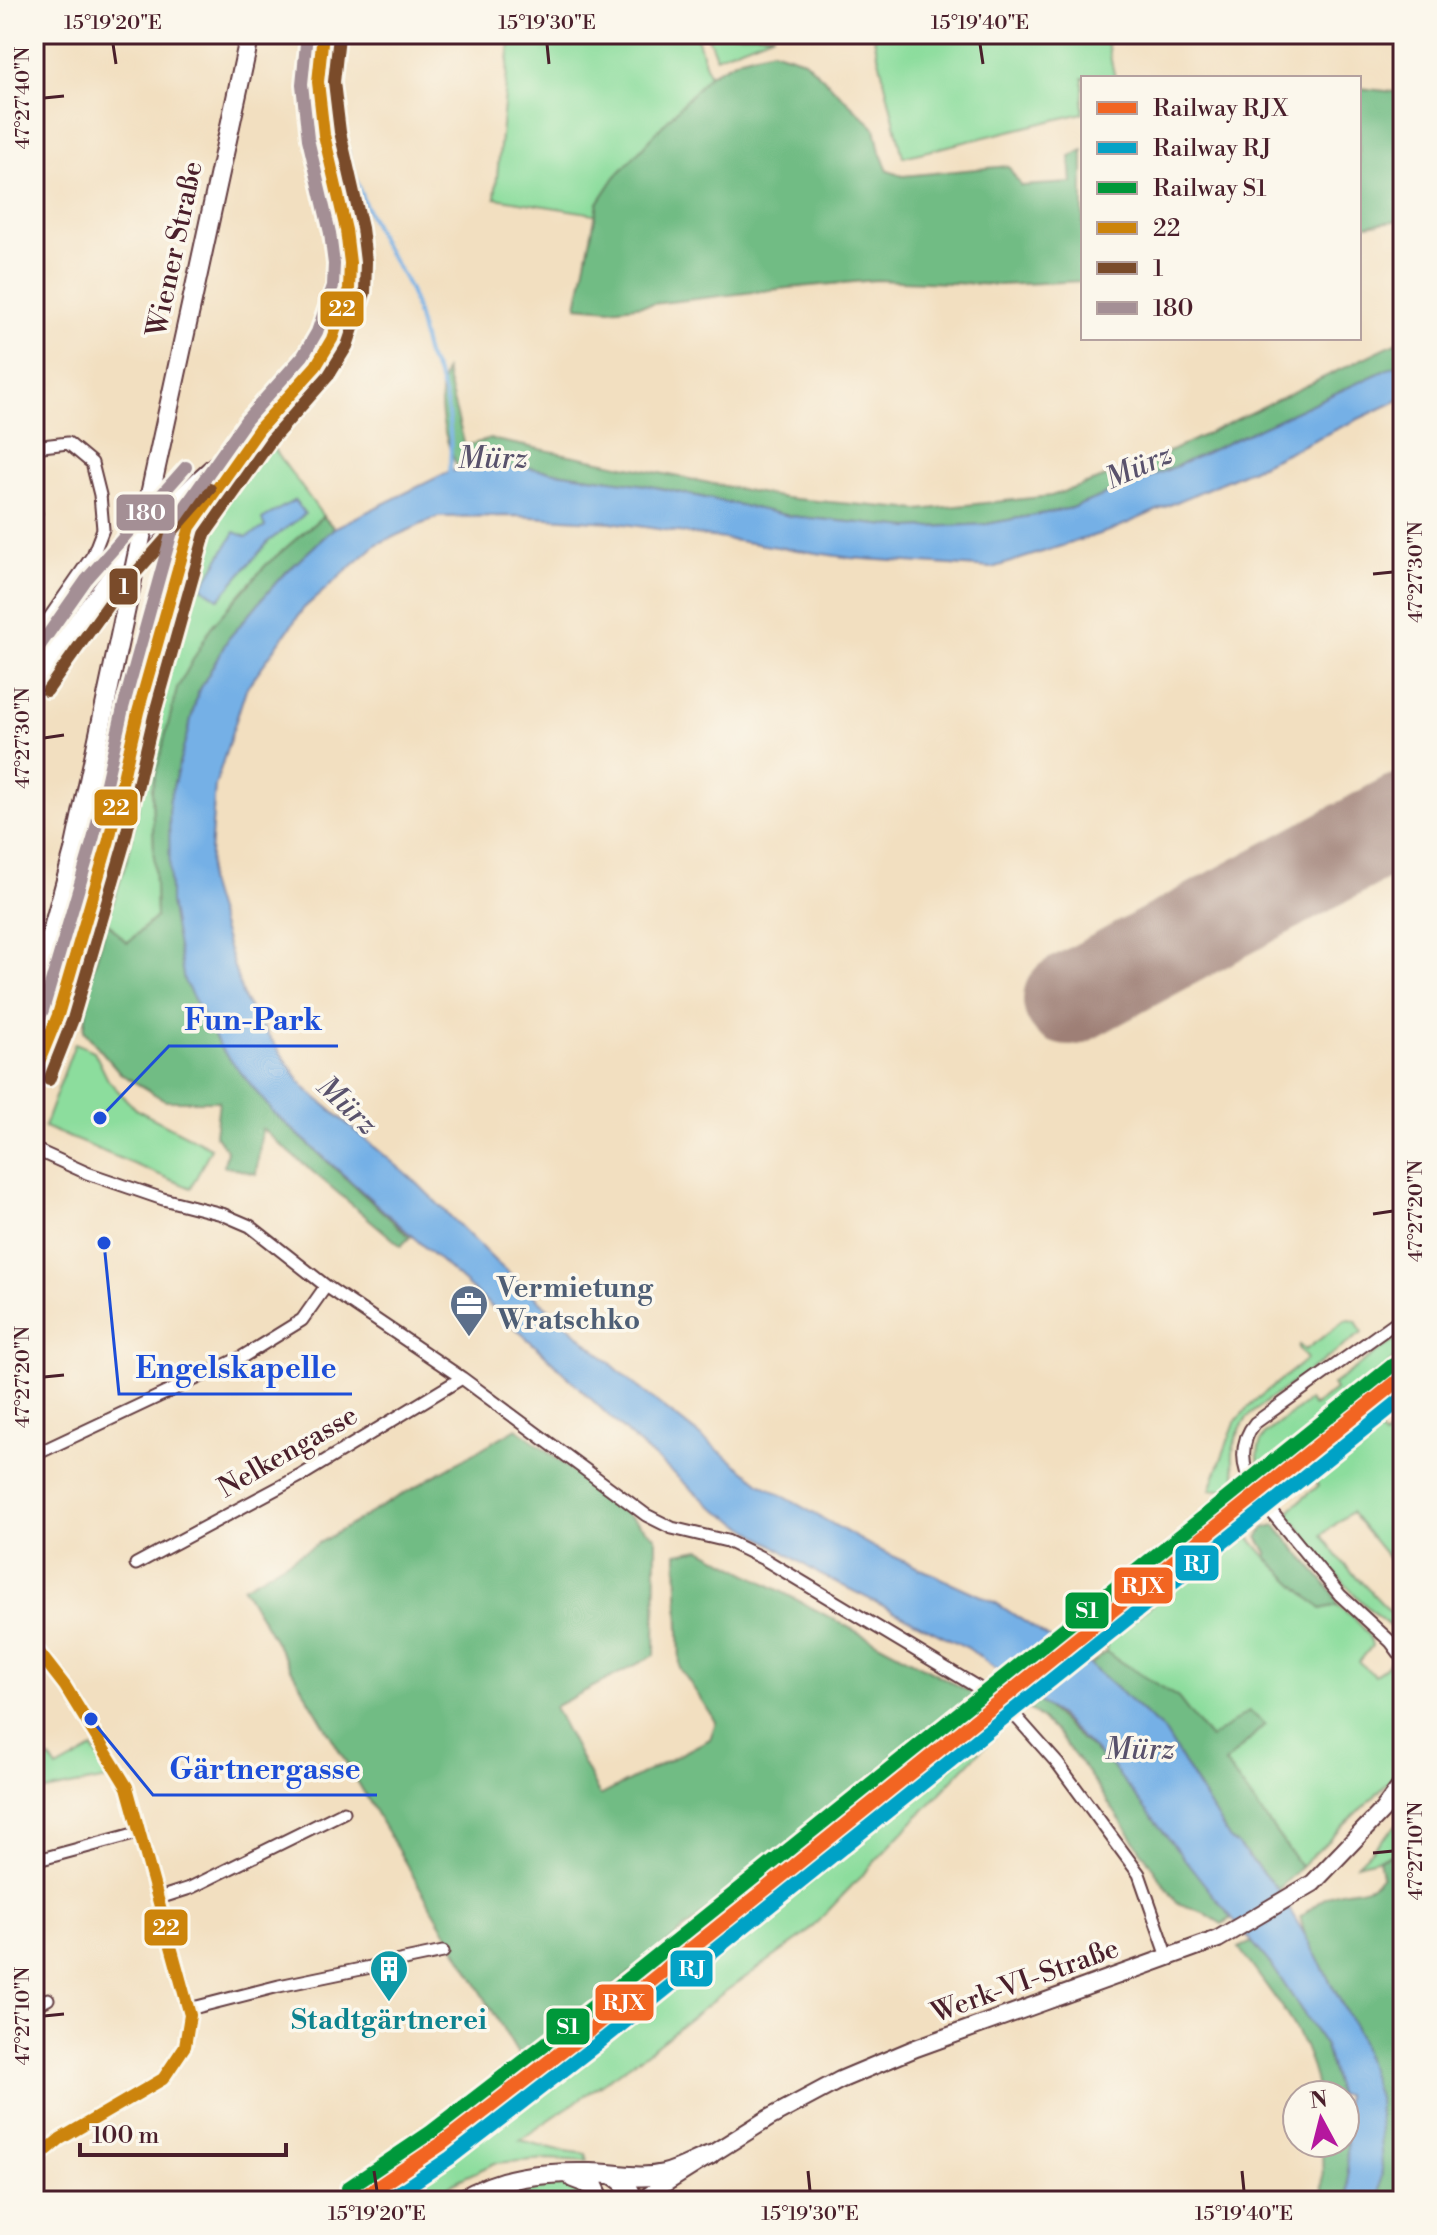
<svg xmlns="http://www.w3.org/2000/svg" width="1437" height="2235" font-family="'Libre Bodoni',serif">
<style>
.green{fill:#8cdd9d;stroke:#6b7e64;stroke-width:2}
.forest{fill:#71bc84;stroke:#5e6e58;stroke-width:2}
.water{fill:#75b0e6;stroke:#606888;stroke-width:2}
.pier{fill:#f2dfc0}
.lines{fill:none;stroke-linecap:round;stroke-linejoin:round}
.stream{stroke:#75b0e6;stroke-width:4}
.runway{stroke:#9e7f76;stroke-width:92}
.street-tunnel{stroke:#d0b9a2;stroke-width:11;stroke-dasharray:11 5.5;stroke-linecap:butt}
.street-casing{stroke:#633c41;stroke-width:15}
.secondary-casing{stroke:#633c41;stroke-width:20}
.primary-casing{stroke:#633c41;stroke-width:22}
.street{stroke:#fff;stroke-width:11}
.secondary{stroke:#fff;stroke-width:16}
.primary{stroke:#fff;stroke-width:18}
.primary-bridge-casing{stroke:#633c41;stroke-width:22;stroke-linecap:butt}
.primary-bridge{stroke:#fff;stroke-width:18}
.bus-1-casing{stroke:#fbf7ec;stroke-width:18}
.bus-2-casing{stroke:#fbf7ec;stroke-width:18}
.bus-3-casing{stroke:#fbf7ec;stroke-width:18}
.bus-1{stroke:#cc840b;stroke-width:12}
.bus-2{stroke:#7a4b2a;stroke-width:12}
.bus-3{stroke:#a48f95;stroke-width:12}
.rail-1-casing{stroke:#fbf7ec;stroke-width:20}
.rail-2-casing{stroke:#fbf7ec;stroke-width:20}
.rail-3-casing{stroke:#fbf7ec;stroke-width:20}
.rail-1{stroke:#f26522;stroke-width:14}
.rail-2{stroke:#04a2c6;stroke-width:14}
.rail-3{stroke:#00983a;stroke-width:14}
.ticks{fill:none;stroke:#4a1f2b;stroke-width:3}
.labels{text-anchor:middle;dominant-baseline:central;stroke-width:7;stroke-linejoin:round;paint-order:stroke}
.street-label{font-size:28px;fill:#4a1f2b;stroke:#fbf7ec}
.service-label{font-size:28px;font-weight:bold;fill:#4e5e75;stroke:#fbf7ec;text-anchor:start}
.culture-label{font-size:28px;font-weight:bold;fill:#0d838f;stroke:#fbf7ec}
.water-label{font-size:30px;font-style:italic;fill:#59526c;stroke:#fbf7ec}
.leader{fill:none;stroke:#1d4ed8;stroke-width:3}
.callout-dot{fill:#1d4ed8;stroke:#fbf7ec;stroke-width:3}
.callout-label{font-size:30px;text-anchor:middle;font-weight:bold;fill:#1d4ed8;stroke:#fbf7ec;stroke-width:7;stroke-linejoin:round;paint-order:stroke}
.line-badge{stroke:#fbf7ec;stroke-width:3}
.badge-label{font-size:22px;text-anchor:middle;font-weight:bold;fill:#fff}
.neatline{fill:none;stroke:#4a1f2b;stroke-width:3}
.ticks-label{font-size:20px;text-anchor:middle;fill:#4a1f2b}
</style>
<rect width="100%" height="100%" fill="#fbf7ec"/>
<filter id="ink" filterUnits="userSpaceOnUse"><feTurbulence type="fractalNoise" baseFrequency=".0125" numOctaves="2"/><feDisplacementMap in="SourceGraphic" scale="16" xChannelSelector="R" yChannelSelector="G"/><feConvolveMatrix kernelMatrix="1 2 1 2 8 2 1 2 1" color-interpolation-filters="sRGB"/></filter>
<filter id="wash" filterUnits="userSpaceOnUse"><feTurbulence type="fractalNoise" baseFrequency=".006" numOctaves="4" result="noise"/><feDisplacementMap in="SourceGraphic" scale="32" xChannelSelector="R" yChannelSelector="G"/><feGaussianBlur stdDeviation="1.8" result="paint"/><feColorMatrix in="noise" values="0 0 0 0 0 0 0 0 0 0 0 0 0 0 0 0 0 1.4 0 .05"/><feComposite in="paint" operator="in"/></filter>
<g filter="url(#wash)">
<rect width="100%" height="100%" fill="#f2dfc0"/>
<!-- green -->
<path class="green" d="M535,34H696L711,82L600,215L495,198L510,42Z
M707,34H774L716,57Z
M873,34H1105L1115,78H1083V113L903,157Z
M259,429L323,516L266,565L211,627L177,689L152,789L156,917L127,943L107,922L129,853L151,739L168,670L189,595L209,545L190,527Z
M75,1043L94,1051L108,1080L135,1109L211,1148L191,1188L44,1127Z
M1346,1320L1356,1321L1362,1333L1255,1410C1233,1430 1225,1462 1242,1489L1210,1490L1235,1422L1252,1403L1307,1359L1298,1348L1299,1345L1305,1350Z
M1403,1334V1349L1390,1363L1395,1373L1288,1459L1279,1460L1262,1475C1256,1462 1257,1446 1265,1434L1308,1401L1313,1406L1335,1390L1332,1385Z
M1380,1422L1383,1426L1379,1430L1384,1437L1391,1430L1397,1434H1403V1576L1351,1512L1322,1535L1342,1562L1392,1614L1403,1629L1402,1635C1357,1606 1323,1557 1289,1515L1293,1507L1318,1486L1313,1476Z
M1244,1531L1267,1558L1321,1609L1338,1605C1350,1616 1370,1629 1372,1646L1359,1662L1375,1676L1391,1661L1403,1670V1763L1390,1781L1301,1867L1225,1763L1265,1724L1249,1712L1210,1740L1178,1698L1106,1652L1107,1641Z
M1002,1721L1005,1725L805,1935L723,1993L641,2057L520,2140L559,2150L586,2154L588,2161L546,2159L495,2163L454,2182L430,2201H384L457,2153L592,2052Z
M93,1749L112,1778L34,1793V1761L50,1758L57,1769Z
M1403,1819V1859L1400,1853L1357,1864Z
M545,2183C565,2184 581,2185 594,2201H479L499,2192Z"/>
<!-- forest -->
<path class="forest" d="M772,50L804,60L875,128L880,152L888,171L903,176L1008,166L1021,186L1072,183L1070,157L1083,150V281L999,285L876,280L788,288L610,309L577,306L598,203L615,177L710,74L741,58Z
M1359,88L1403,93V220L1359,226Z
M1403,339V362L1177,466L1072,508L987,524L909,528L790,516L645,485L522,467L459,471C444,439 435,404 445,370L465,446L490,439L784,498L919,510L1051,496L1144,464Z
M323,516L334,528L280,578L228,639L198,693L169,802L273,1112L410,1237L401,1246L262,1129L256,1174L224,1166L227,1150L215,1135L219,1101H166L121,1074L84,1031L91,976L107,922L127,943L156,917L152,789L177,689L211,627L266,565Z
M517,1428L656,1537L655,1655L554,1707L600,1796L710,1739L716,1722L680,1668L677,1553L701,1549L974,1694L522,2061L243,1587Z
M1275,1525L1332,1591L1338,1605L1321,1609L1267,1558V1553L1258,1537L1264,1528Z
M1106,1652L1178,1698L1210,1739L1249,1711L1265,1724L1225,1763L1301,1867L1278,1890L1237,1844L1231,1841L1164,1731L1090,1665Z
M1036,1698L1113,1768L1232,1918L1222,1924L1203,1912L1177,1903L1086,1770L1054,1730L1025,1706Z
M1401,1853L1403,1859V2009L1392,2026V2060L1401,2101L1403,2128V2182L1396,2201H1379L1382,2168L1359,2036L1305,1935L1300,1917C1310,1910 1320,1899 1331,1895C1349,1887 1370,1894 1382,1875L1379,1859Z
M1252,1942L1273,1967L1325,2046L1338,2095H1318C1309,2033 1273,1997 1239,1948Z
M1345,2119L1348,2129L1349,2201H1321L1323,2196L1322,2143H1345Z"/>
<!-- water -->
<path class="water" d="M1403,362V398L1250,470L1112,530L992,568L850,558L611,522L516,516L438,517L377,544L304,608L246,689L215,786L208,882L244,1000L304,1087L417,1183L496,1262L635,1385L760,1483L875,1548L996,1603L1090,1665L1164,1731L1231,1841L1237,1844L1278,1890L1305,1935L1359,2036L1378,2098L1382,2168L1379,2201H1349L1345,2095H1338L1325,2046L1273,1967L1213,1895L1113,1768L1060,1717L968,1648L819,1574L710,1505L632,1438L540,1350L273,1112L220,1047L184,981L170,903L169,802L198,693L228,639L280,578L334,528L450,471L522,467L645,485L790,516L909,528L987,524L1072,508L1177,466Z
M295,500L305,514L269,541L219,599L202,587L235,532L247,537L265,527L262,519Z"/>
<!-- pier -->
<path class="pier" d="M1064,1643L1084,1656L1030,1699L1012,1684Z"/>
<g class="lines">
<!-- stream -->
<path class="stream" d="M341,34C330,109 349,175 382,242C389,256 400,269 407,284C418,306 420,331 427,355C430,362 435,369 438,376C451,407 452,441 450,473"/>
<!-- runway -->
<path class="runway" d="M1069,1000L1403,819"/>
</g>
</g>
<g filter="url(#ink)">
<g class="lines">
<!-- street-tunnel -->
<path class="street-tunnel" d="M1254,1488L1270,1510"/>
<defs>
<path id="street" d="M34,447L68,443L92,463L100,495L103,529L93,555L34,640
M34,514L36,513
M34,1149L87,1173L163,1199L222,1214L250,1226L326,1286L462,1378L646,1515L672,1528L727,1541L764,1559L982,1690L1019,1720L1058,1764L1139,1874L1168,1957
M34,1455L242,1357L302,1320L326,1286
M1254,1488C1241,1468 1239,1442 1255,1423L1403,1317
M1270,1510L1340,1595L1391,1642L1403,1658
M136,1564L302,1475L462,1378
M34,1646L65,1686L127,1787L190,2015L185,2046L163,2079L60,2139L34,2161
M34,1861L141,1832
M159,1898L190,1888L344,1812
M34,2006L48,1999
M189,2009L279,1986L443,1952"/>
<path id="secondary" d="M34,682C95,594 159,506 245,440
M34,1074L58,1015L109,840L138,712L190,527L259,429L316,366L332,339L349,289L350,263L346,230L324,135L318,82L323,34
M642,2201L664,2184L769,2118L840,2080L916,2048L1218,1939L1313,1883L1382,1811L1403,1783"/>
<path id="primary" d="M154,476L250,34
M34,998L74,851L129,594
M615,2176C624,2182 632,2189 632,2201
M573,2178L594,2186L601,2201
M459,2201C501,2176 542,2172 590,2173C615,2173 639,2180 664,2174C680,2170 695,2161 710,2155"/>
</defs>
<!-- street casing -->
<use href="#street" class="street-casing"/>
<!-- secondary casing -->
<use href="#secondary" class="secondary-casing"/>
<!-- primary casing -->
<use href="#primary" class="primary-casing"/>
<!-- street -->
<use href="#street" class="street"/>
<!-- secondary -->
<use href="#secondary" class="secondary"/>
<!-- primary -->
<use href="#primary" class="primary"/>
<defs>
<path id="primary-bridge" d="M129,594L154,476"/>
</defs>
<!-- primary-bridge casing -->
<use href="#primary-bridge" class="primary-bridge-casing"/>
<!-- primary-bridge -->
<use href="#primary-bridge" class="primary-bridge"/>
<defs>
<path id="bus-1" d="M34,1074L58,1015L109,840L138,712L190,527L259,429L316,366L332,339L349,289L350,263L346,230L324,135L318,82L323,34
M34,1646L65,1686L127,1787L190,2015L185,2046L163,2079L60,2139L34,2161"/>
<path id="bus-2" d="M47,691L111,601L210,489
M49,1080L73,1019L124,844L154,716L205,534L272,439L329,375L347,346L365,293L366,262L362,228L340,132L334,82L339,36"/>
<path id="bus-3" d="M34,654L86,580L186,467
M34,1032L43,1010L94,836L123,708L175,521L246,420L303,356L317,332L333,286L334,264L330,233L308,139L302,84L307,34"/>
</defs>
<!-- bus-1 casing -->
<use href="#bus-1" class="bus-1-casing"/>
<!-- bus-2 casing -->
<use href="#bus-2" class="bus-2-casing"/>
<!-- bus-3 casing -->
<use href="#bus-3" class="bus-3-casing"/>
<!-- bus-1 -->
<use href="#bus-1" class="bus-1"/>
<!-- bus-2 -->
<use href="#bus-2" class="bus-2"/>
<!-- bus-3 -->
<use href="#bus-3" class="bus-3"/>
<defs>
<path id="rail-1" d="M357,2201L440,2145L590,2030L1403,1377"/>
<path id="rail-2" d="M386,2201L450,2158L600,2042L1403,1398"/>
<path id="rail-3" d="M348,2188L431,2132L580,2017L1393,1365"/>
</defs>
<!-- rail-1 casing -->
<use href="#rail-1" class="rail-1-casing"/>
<!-- rail-2 casing -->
<use href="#rail-2" class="rail-2-casing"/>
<!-- rail-3 casing -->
<use href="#rail-3" class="rail-3-casing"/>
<!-- rail-1 -->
<use href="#rail-1" class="rail-1"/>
<!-- rail-2 -->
<use href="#rail-2" class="rail-2"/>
<!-- rail-3 -->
<use href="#rail-3" class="rail-3"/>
</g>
</g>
<!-- ticks -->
<path class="ticks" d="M113,44L116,64M547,44L549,64M980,44L983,64M44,98L64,96M1373,574L1393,572M44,738L64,735M1373,1214L1393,1211M44,1377L64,1375M1373,1853L1393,1851M44,2016L64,2014M374,2171L377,2191M808,2171L810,2191M1242,2171L1244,2191"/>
<!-- icons -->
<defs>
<symbol id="office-pin" viewBox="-11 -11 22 30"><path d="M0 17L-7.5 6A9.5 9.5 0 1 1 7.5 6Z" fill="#5c6f8a" stroke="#fbf7ec"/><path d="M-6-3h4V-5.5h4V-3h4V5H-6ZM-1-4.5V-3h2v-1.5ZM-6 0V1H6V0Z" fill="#fff"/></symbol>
<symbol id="building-pin" viewBox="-11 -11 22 30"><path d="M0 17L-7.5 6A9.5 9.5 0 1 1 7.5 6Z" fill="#0f9aa8" stroke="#fbf7ec"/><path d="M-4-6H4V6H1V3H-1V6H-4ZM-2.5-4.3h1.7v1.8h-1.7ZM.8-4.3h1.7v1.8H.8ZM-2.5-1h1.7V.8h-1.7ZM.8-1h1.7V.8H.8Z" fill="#fff"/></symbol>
</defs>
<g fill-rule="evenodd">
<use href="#office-pin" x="447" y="1282" width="44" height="60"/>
<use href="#building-pin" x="367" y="1947" width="44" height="60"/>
</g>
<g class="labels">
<!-- street labels -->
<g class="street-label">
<text transform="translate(175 249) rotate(-78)">Wiener Straße</text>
<text transform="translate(288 1452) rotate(-30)">Nelkengasse</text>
<text transform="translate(1025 1981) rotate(-20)">Werk-VI-Straße</text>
</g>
<!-- service labels -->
<g class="service-label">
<text x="497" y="1288">Vermietung<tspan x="497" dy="32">Wratschko</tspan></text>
</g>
<!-- culture labels -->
<g class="culture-label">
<text x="389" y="2020">Stadtgärtnerei</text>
</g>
<!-- water labels -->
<g class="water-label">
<text x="493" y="459">Mürz</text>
<text transform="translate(1139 467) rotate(-24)">Mürz</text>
<text transform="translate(347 1106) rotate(43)">Mürz</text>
<text x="1140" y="1750">Mürz</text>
</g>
</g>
<!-- callouts -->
<path class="leader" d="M100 1118L169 1046H338M104 1243L119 1394H352M91 1719L153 1795H377"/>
<g class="callout-dot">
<circle cx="100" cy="1118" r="8"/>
<circle cx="104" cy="1243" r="8"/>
<circle cx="91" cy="1719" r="8"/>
</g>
<g class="callout-label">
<text x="253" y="1030">Fun-Park</text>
<text x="236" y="1378">Engelskapelle</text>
<text x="265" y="1779">Gärtnergasse</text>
</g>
<g class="line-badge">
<rect x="319" y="290" width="46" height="38" rx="8" fill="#cc840b"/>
<rect x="115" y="493" width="61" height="39" rx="8" fill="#a48f95"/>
<rect x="108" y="567" width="31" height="39" rx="8" fill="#7a4b2a"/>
<rect x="93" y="788" width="46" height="39" rx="8" fill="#cc840b"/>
<rect x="1174" y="1544" width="46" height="38" rx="8" fill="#04a2c6"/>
<rect x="1113" y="1566" width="61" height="39" rx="8" fill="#f26522"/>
<rect x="1064" y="1591" width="46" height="39" rx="8" fill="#00983a"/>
<rect x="143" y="1908" width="46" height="39" rx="8" fill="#cc840b"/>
<rect x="669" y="1949" width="45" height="39" rx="8" fill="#04a2c6"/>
<rect x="594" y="1983" width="61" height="39" rx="8" fill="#f26522"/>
<rect x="545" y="2007" width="46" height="39" rx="8" fill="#00983a"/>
</g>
<g class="badge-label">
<text x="342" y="316">22</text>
<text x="146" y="520">180</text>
<text x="124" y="594">1</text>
<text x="116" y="815">22</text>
<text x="1197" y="1571">RJ</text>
<text x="1143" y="1593">RJX</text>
<text x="1087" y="1618">S1</text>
<text x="166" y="1935">22</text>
<text x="692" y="1976">RJ</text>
<text x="624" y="2010">RJX</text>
<text x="568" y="2034">S1</text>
</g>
<!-- margin -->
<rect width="1437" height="2235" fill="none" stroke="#fbf7ec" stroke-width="88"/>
<!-- legend -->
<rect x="1081" y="76" width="280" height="264" fill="#fbf7ec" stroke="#b4a19f" stroke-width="2"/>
<rect x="1097" y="102" width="40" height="12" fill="#f26522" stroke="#b4a19f" stroke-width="2"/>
<text x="1153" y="116" font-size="24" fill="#4a1f2b">Railway RJX</text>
<rect x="1097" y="142" width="40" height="12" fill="#04a2c6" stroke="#b4a19f" stroke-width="2"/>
<text x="1153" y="156" font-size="24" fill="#4a1f2b">Railway RJ</text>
<rect x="1097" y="182" width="40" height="12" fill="#00983a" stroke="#b4a19f" stroke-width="2"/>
<text x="1153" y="196" font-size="24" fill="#4a1f2b">Railway S1</text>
<rect x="1097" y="222" width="40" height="12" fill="#cc840b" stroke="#b4a19f" stroke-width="2"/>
<text x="1153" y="236" font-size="24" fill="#4a1f2b">22</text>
<rect x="1097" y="262" width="40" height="12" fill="#7a4b2a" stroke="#b4a19f" stroke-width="2"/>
<text x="1153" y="276" font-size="24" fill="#4a1f2b">1</text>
<rect x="1097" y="302" width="40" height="12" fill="#a48f95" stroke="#b4a19f" stroke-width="2"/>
<text x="1153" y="316" font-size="24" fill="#4a1f2b">180</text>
<!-- north arrow -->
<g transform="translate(1321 2119) rotate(353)"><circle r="38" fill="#fbf7ec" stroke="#b4a19f" stroke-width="2"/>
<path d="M0-6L14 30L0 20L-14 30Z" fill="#b5179e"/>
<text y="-12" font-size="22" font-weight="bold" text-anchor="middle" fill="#4a1f2b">N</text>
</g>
<!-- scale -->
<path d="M80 2143v12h206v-12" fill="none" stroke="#4a1f2b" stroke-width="4"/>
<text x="92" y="2143" font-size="24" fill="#4a1f2b" stroke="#fbf7ec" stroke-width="6" paint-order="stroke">100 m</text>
<rect x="44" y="44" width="1349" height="2147" class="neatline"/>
<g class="ticks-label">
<text x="113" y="29">15°19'20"E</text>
<text x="547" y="29">15°19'30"E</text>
<text x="980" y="29">15°19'40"E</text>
<text transform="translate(22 98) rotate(-90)" y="7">47°27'40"N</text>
<text transform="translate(1415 572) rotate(-90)" y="7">47°27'30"N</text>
<text transform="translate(22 738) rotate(-90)" y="7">47°27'30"N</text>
<text transform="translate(1415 1211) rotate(-90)" y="7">47°27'20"N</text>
<text transform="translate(22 1377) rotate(-90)" y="7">47°27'20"N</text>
<text transform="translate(1415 1851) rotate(-90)" y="7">47°27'10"N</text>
<text transform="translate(22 2016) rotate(-90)" y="7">47°27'10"N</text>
<text x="377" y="2220">15°19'20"E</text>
<text x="810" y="2220">15°19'30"E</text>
<text x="1244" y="2220">15°19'40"E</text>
</g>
</svg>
